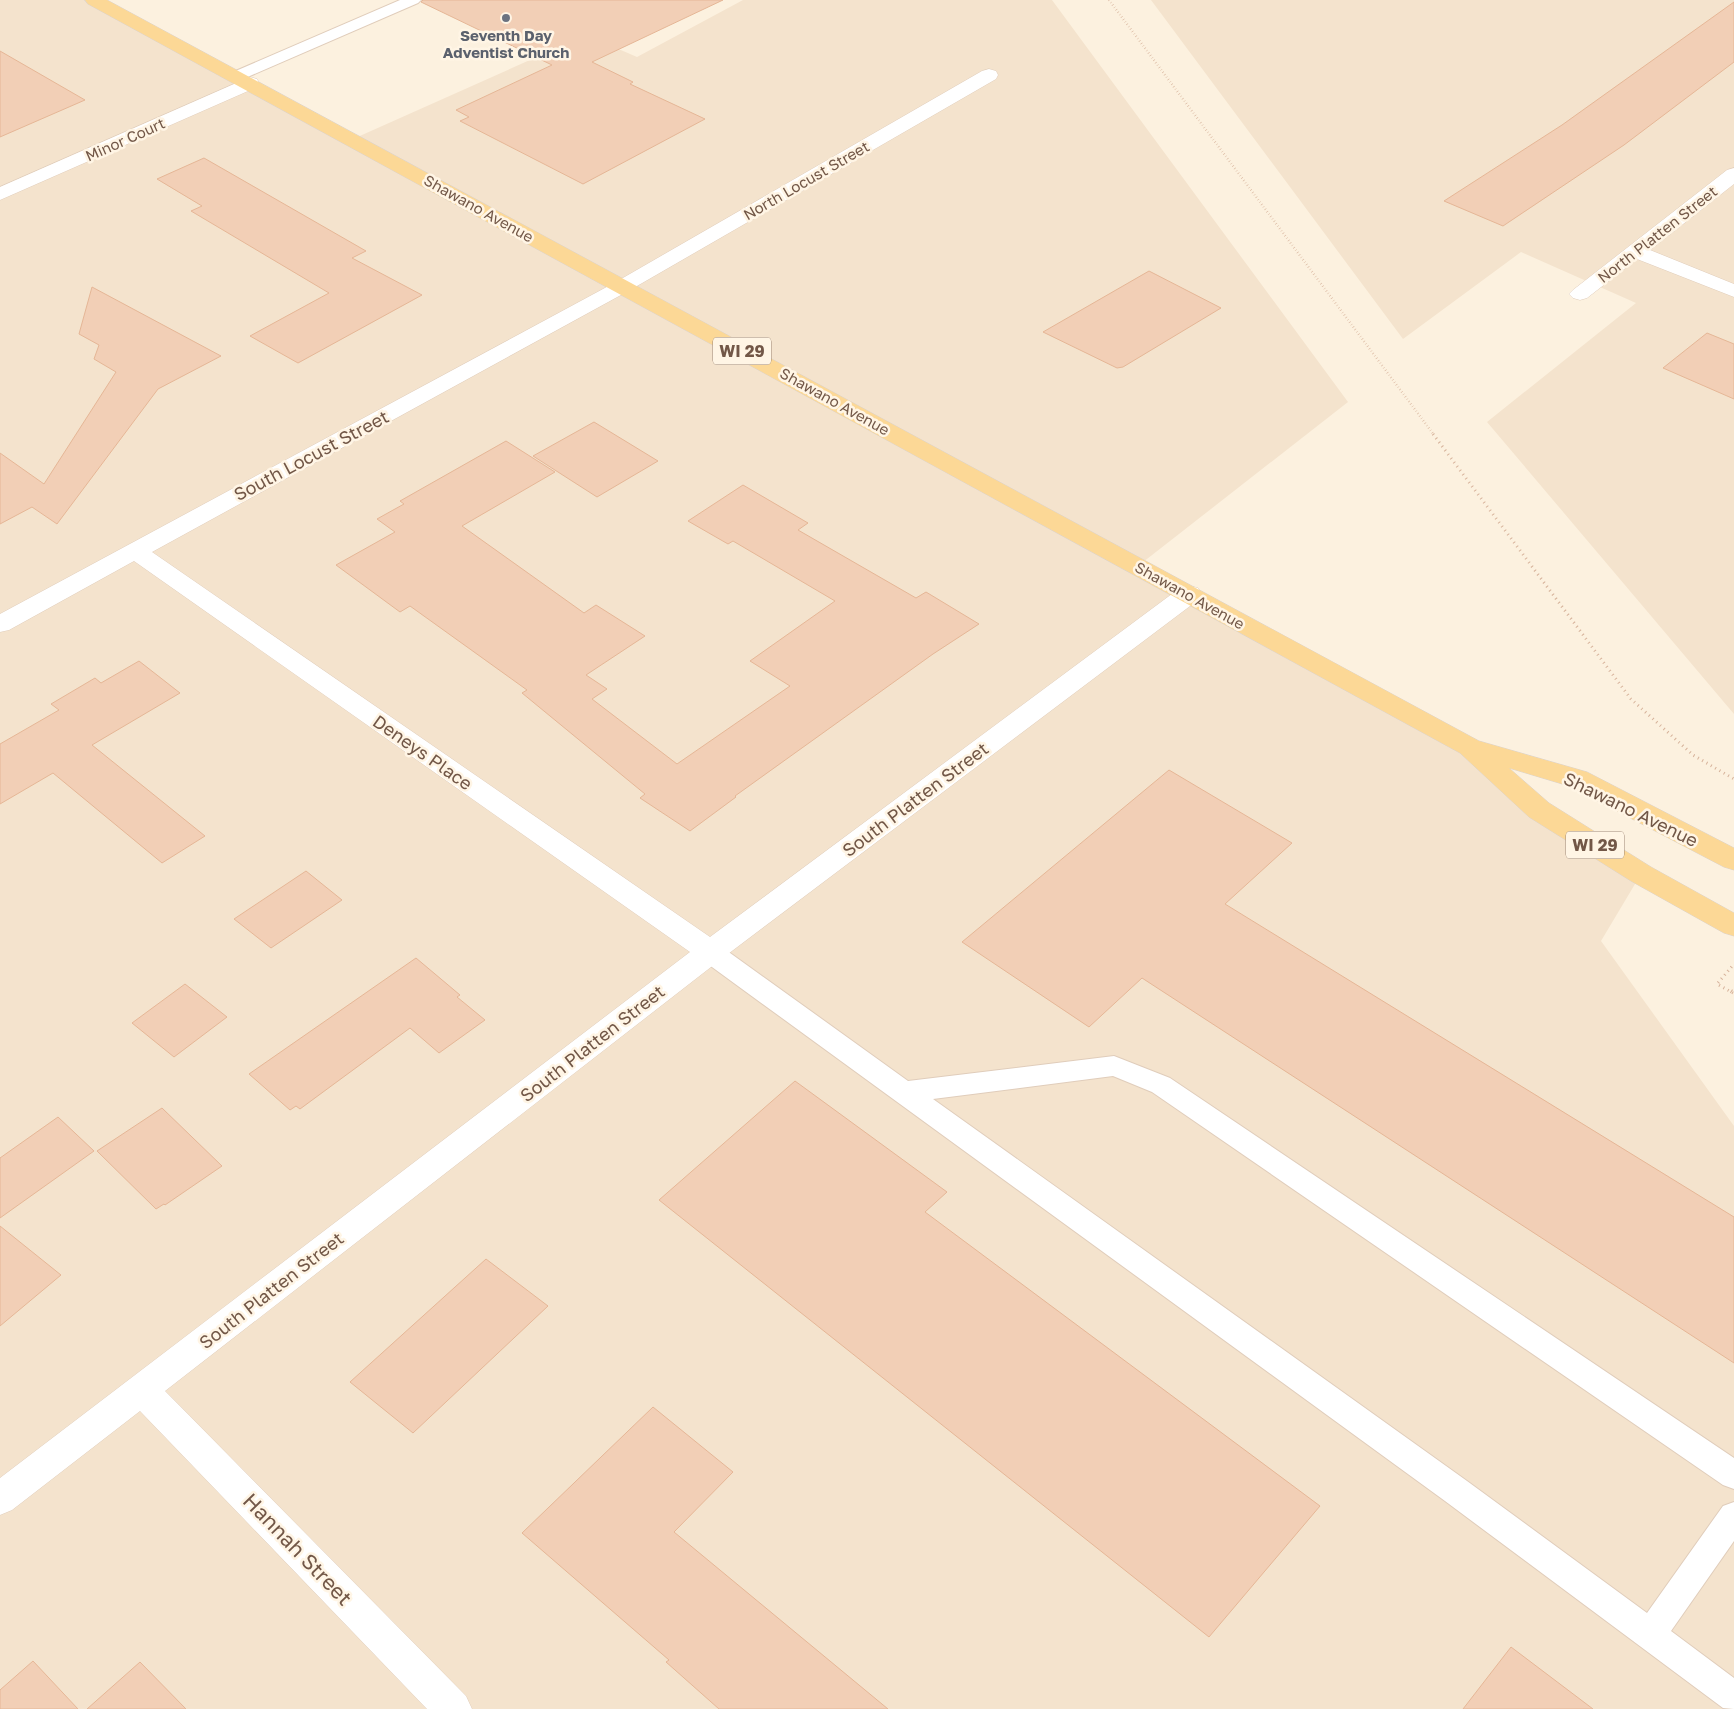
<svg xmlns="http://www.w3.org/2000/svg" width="1734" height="1709" font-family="'Golos Text',sans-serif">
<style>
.residential{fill:#f4e3cd}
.building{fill:#f2cfb6;stroke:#e5b696}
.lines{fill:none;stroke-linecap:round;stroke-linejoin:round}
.service-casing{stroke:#e0cdbb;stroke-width:2}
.minor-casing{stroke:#e0cdbb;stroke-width:1}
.primary-casing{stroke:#dad3cf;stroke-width:1}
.path-far2{stroke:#d6b29a;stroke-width:2.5;stroke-dasharray:0.5 2.5;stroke-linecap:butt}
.path-far1{stroke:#d6b29a;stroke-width:3;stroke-dasharray:1 4;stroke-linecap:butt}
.path{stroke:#d6b29a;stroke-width:4;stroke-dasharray:1 4.5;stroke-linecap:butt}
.service{fill:#fff;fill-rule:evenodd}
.minor{fill:#fff;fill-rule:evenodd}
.primary{fill:#fcd896;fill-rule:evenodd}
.worship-dot{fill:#6b7280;stroke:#fff5e5;stroke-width:2}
.labels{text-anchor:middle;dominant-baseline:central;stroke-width:5;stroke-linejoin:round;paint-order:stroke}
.far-worship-label{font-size:15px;font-weight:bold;fill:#5b616d;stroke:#fff5e5}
.far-street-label{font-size:15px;fill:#725747;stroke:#fff5e5}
.shield{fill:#fff5e5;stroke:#9c8676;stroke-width:1}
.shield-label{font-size:16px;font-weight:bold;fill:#725747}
.street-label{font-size:18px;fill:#725747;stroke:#fff5e5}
.near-street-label{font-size:21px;fill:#725747;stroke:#fff5e5}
</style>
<rect width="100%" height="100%" fill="#fcf1df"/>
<!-- residential -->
<path class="residential" d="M0,0H94L353,139L586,35L637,57L743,0H1052L1348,402L1138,566L1389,703L1641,874L1601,941L1734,1126V1709H0Z
M1151,0H1734V714L1487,422L1636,303L1521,252L1403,339Z"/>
<!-- building -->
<path class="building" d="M423,0H723L592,62L633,82L630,84L705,119L583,184L460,121L469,117L456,110L552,65L421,2Z
M1734,2V62L1624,145L1503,226L1444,201L1562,125Z
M0,51L85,100L0,137Z
M204,158L366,251L352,258L422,295L298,363L250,336L329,293L191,211L202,206L157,179Z
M1149,271L1221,308L1123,367L1117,368L1043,332Z
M92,287L221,356L158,389L57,524L32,507L0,524V453L44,484L116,372L94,359L99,345L79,334Z
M1707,333L1734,344V399L1663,368Z
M594,422L658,461L597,497L533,456Z
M506,441L555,472L462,526L584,613L596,605L645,636L586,675L607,689L592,699L677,764L790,686L750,661L835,601L733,541L728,544L688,521L743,485L808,523L798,530L916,598L926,592L979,624L933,654L735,796L736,797L690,831L640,798L645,794L522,693L527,690L410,606L400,612L336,565L395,532L377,519L404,504L400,501Z
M139,661L180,693L92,745L205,836L162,863L53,773L0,804V744L59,710L51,704L95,678L101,683Z
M1169,770L1292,843L1225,904L1734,1217V1363L1142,978L1089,1027L962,942Z
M306,871L342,900L271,948L234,919Z
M416,958L460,995L457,997L485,1020L439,1053L410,1028L300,1109L296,1106L290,1110L249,1074Z
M185,984L227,1017L174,1057L132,1023Z
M795,1081L947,1192L925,1212L1320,1506L1209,1637L659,1200Z
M162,1108L222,1166L165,1205L164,1204L156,1209L97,1151Z
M58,1117L94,1151L0,1218V1158Z
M0,1226L61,1275L0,1326Z
M486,1259L548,1306L413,1433L350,1382Z
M653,1407L733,1472L674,1532L888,1709H719L666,1662L669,1660L522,1533Z
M1511,1647L1593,1709H1463Z
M33,1661L78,1709H0V1690Z
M140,1662L186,1709H87Z"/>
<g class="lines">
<defs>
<path id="service" d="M400,0H421L418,3L243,79H231L229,76L231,73Z
M710,943L719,945L908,1081L1114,1056L1170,1078L1734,1458V1489L1723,1485L1152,1092L1113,1076L933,1099L1467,1481L1647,1613L1723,1506L1734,1502V1541L1671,1631L1734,1678V1709L1723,1708L1445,1501L701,959L698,952L701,945Z"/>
<path id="minor" d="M989,69L996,71L998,75L996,79L630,290L152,552L710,937L1180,588L1189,586L1198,588L1201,594L1198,600L720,960L165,1391L466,1696L472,1709H427L140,1411L12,1510L0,1515V1478L690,952L134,561L9,630L0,632V614L616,282L982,71Z
M250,77L257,79L259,83L257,87L0,200V187Z
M1734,168V184L1650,250L1734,284V297L1637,259L1587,298L1580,300L1573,298L1569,294L1573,290L1727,170Z"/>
<path id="primary" d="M85,0H107L1479,741L1587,772L1734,848V870L1724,867L1569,786L1509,768L1549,803L1651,867L1734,913V936L1724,933L1631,881L1529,817L1460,753L88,4Z"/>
</defs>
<!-- service casing -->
<use href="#service" class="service-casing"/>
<!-- minor casing -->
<use href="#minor" class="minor-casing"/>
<!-- primary casing -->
<use href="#primary" class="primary-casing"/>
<!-- path-far2 -->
<path class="path-far2" d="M1109,0L1434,435"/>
<!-- path-far1 -->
<path class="path-far1" d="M1433,434L1631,699L1693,755L1734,779
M1733,993L1717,984L1734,964"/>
<!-- path -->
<path class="path" d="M1731,991L1734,993"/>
<!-- service -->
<use href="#service" class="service"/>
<!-- minor -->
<use href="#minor" class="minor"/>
<!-- primary -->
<use href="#primary" class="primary"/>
</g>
<!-- markers -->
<circle class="worship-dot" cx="506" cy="18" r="5"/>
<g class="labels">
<!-- far-worship labels -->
<g class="far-worship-label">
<text x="506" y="35">Seventh Day<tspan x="506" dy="17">Adventist Church</tspan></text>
</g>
<!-- far-street labels -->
<g class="far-street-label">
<text transform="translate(125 139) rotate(-24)">Minor Court</text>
<text transform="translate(806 180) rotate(-30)">North Locust Street</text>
<text transform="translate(479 208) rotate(29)">Shawano Avenue</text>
<text transform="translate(1657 234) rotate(-38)">North Platten Street</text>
<text transform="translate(835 401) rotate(29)">Shawano Avenue</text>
<text transform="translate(1190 595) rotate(29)">Shawano Avenue</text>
</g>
<!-- shield labels -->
<g class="shield">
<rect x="713" y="337.5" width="58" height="27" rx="4"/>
<rect x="1566" y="831.5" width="58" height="27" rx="4"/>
</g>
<g class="shield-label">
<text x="742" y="351">WI 29</text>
<text x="1595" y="845">WI 29</text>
</g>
<!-- street labels -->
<g class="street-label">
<text transform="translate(311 455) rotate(-28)">South Locust Street</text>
<text transform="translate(423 752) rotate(35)">Deneys Place</text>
<text transform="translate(915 799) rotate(-37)">South Platten Street</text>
<text transform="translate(1631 809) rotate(26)">Shawano Avenue</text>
<text transform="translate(592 1043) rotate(-38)">South Platten Street</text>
<text transform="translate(271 1290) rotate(-38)">South Platten Street</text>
</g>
<!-- near-street labels -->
<g class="near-street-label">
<text transform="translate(298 1549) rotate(46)">Hannah Street</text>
</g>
</g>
</svg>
